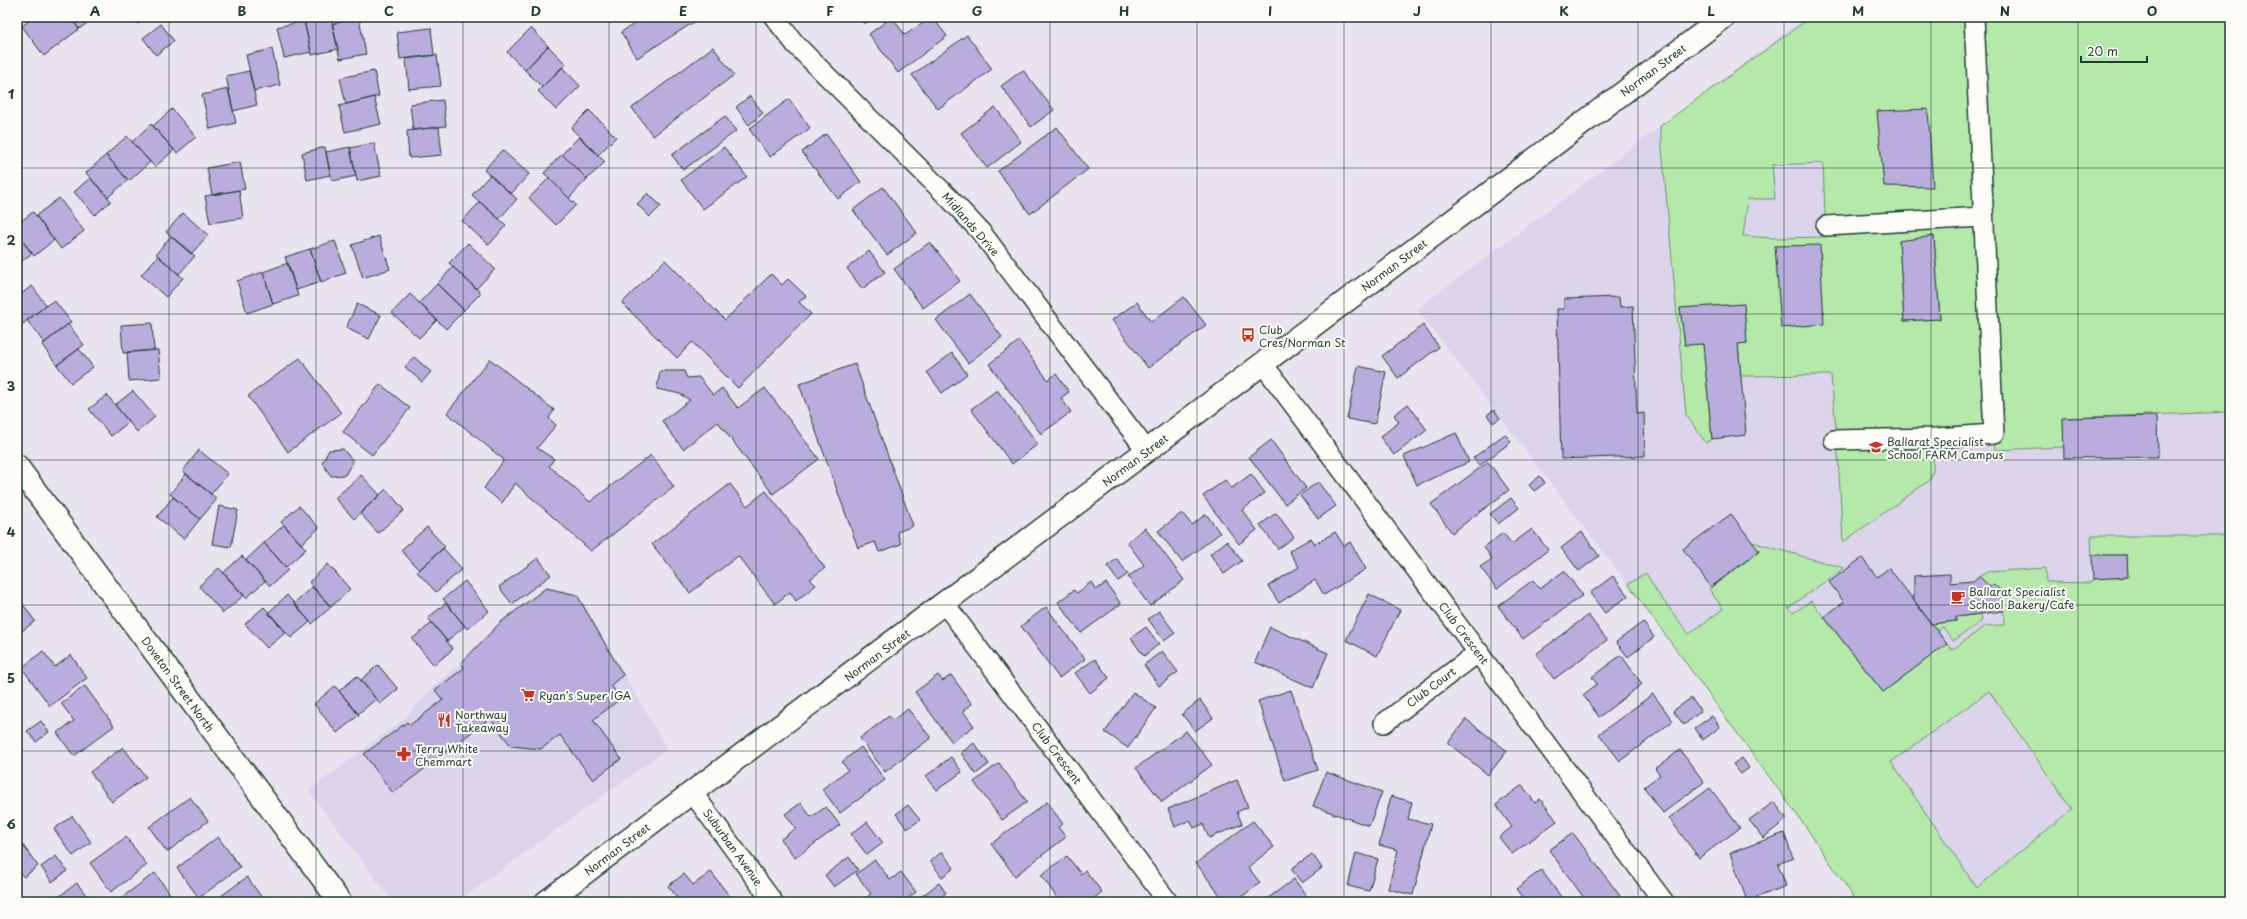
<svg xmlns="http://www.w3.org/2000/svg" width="2247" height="919" font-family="'Playpen Sans',sans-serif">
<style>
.built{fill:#dbd4eb}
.green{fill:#b5e9aa;stroke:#6a936f;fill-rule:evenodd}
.building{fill:#baadde;stroke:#1f3d34}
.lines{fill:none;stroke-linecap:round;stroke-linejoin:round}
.minor-casing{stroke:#1f3d34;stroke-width:22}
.secondary-casing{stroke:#1f3d34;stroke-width:25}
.minor{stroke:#fdfcf7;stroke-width:19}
.secondary{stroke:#fdfcf7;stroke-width:22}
.grid{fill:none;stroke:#1f3d34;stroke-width:1;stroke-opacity:0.55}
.labels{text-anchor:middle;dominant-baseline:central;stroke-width:4;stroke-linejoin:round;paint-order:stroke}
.street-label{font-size:11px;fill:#1f3d34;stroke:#fdfcf7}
.poi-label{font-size:11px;fill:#1f3d34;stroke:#fdfcf7;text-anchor:start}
.neatline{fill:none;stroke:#1f3d34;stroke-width:1.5}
.grid-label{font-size:13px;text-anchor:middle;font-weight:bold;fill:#1f3d34}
</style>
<rect width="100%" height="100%" fill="#e9e4f0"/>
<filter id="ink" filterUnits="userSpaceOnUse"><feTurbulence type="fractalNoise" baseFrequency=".025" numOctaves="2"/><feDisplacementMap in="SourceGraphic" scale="8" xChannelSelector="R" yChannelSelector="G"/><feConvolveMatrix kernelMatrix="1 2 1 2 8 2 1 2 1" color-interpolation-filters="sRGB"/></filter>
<g filter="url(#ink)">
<!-- built -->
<path class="built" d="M1806,17H2230V758L1982,902H1857L1803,823L1628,584L1417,309Z
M547,586L578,594L667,749L457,902H393L309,791L405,718L438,682L458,666L500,621Z"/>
<!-- green -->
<path class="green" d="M1811,17H2230V412L2063,418L2064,447L1995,450L1994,434L1922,445C1935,459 1936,463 1930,480L1843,542L1837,439L1831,375L1741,376L1738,344L1747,343L1743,304L1680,308L1685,345L1703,344L1712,439L1706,443L1686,415L1660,126ZM1823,163L1826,237L1773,238L1743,236L1748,199H1775L1772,165ZM1934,236L1940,319L1904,321L1899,241Z
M2091,536H2230V902H1857L1803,823L1628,584L1646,573L1657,592L1689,634L1723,609L1709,589L1759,552L1752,542L1844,568L1788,608L1793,613L1811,601L1883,692L1947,644L1952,650L1985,626L2004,625L2003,593L1994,584L1990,587L1979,576L1988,572L2045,568L2046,582L2090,583L2093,579L2127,577V555H2092ZM1989,691L2072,809L1977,888L1891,762Z
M1981,614L1982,621L1953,641L1943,627L1937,631L1931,624L1956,621V617Z"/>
<!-- building -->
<path class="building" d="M34,17H70L79,29L44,56L22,26Z
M70,17H96L79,29Z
M133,17H147L138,24Z
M324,17H331L338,49L312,55L304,21Z
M646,17H702L637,58L621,32Z
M859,17H873L864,24Z
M892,17L905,35L932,17L947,36L898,73L869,34Z
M359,18L366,54L340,59L332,24Z
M304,21L311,52L284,58L277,27Z
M161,24L174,41L156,55L143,38Z
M431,28L434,55L400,59L397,32Z
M531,28L548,46L525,70L507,52Z
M967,35L992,69L938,109L912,75Z
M548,46L566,64L542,87L525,70Z
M713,47L734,75L653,136L632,108Z
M272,49L280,85L254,91L246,55Z
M437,55L441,86L409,89L406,59Z
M562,67L580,86L556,110L538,91Z
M1023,70L1054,110L1031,127L1001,86Z
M249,71L257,105L233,111L226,76Z
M374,71L379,96L346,104L340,78Z
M228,89L236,123L210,129L202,95Z
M750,96L763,113L749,125L736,107Z
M374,97L381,124L345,132L339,106Z
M789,99L810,128L770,157L749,129Z
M443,100L446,126L413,130L410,104Z
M995,107L1021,142L987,168L961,133Z
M172,109L196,137L177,153L153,126Z
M1928,109L1933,187L1884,186L1877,111Z
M589,110L616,137L598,155L571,128Z
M725,116L736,131L683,170L672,155Z
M151,124L174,150L155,167L132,142Z
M439,127L442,155L409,158L407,131Z
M1057,127L1088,169L1030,214L998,171Z
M826,134L861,182L838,199L802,152Z
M127,136L150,162L129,181L106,155Z
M579,137L605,162L587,179L562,154Z
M374,143L381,176L357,181L350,148Z
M325,147L330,175L307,180L302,153Z
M350,147L356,176L332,181L326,152Z
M724,147L747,177L703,209L681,180Z
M502,150L529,174L511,194L484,170Z
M562,154L587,179L569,198L544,173Z
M106,155L128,180L108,197L86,173Z
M240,162L245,189L212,195L207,168Z
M490,175L517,199L499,219L472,195Z
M90,178L111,201L95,215L74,192Z
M549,178L576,205L556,225L529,198Z
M883,187L917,233L887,255L853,210Z
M239,190L243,218L210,223L205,196Z
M648,193L661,206L650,217L637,204Z
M59,198L84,231L61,249L36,216Z
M480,202L506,225L489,245L462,221Z
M33,212L54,240L34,256L17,234V224Z
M183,213L208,235L191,254L166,232Z
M17,234L32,253L17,265Z
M171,236L195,256L179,274L156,254Z
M379,236L390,269L363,278L352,245Z
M1934,236L1940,319L1904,321L1899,241Z
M335,241L346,273L321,282L310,249Z
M930,242L960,281L923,308L894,269Z
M468,243L495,269L476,289L449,263Z
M1820,245L1824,324L1781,328L1775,246Z
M310,249L321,282L296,290L285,257Z
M869,251L885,272L862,289L847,268Z
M158,256L183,278L166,297L141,275Z
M665,260L725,320L771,274L782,285L788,279L806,296L799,302L811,314L738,388L692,342L677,358L622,303Z
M288,263L298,296L273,304L263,272Z
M453,267L481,293L464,310L437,284Z
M263,272L273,304L247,313L237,281Z
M437,284L464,310L446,329L419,303Z
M32,286L46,305L23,324L17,317V297Z
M410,294L437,320L419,338L392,313Z
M970,294L1002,337L968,363L936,320Z
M1184,297L1206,325L1148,368L1112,320L1137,302L1151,322Z
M1619,297L1620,307L1633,306L1637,414L1644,413L1645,456L1561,459L1557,309H1564V299Z
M54,300L71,322L44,343L27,320Z
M357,304L381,315L369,339L346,328Z
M1744,304L1747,343L1738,344L1746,435L1712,439L1703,344L1685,345L1680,308Z
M152,323L154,350L123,353L121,325Z
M68,324L84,345L57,365L42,345Z
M1423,325L1439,347L1398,378L1382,356Z
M1019,341L1048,380L1056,374L1069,392L1061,398L1071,412L1041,434L989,364Z
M79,349L93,367L71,383L57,365Z
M158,350L161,378L129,381L127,352Z
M952,353L967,374L942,393L927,372Z
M414,357L431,372L422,382L405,367Z
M300,358L341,413L288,452L248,396Z
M490,359L554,410L549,418L556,425L537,448L554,459L549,466L590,502L651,455L674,487L591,551L515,483L502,503L484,488L504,460L447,413Z
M855,364L913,526L897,532L901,544L879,552L875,542L858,548L799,384Z
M1358,366L1386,372L1375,424L1347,419Z
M660,371H684L687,378L699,377L713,395L722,388L738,408L765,388L819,459L773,494L718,422L683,449L662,421L690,400L680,394L657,389Z
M380,384L410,408L372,455L343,432Z
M997,390L1038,444L1012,464L971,409Z
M133,391L155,417L137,432L115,405Z
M107,395L129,422L111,436L89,409Z
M1408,404L1427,430L1394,455L1380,437L1399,422L1394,415Z
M1494,410L1500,418L1493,423L1487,415Z
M2157,416L2158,457L2064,458L2063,418Z
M1456,433L1469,462L1417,485L1404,456Z
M1505,434L1511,442L1479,466L1473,458Z
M1271,440L1306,488L1285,504L1249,457Z
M343,449L353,461L345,475L331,476L322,463L329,450Z
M199,450L228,474L211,494L183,471Z
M1488,462L1509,490L1452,533L1431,504Z
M186,474L217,499L200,519L170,494Z
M1251,474L1265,493L1242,510L1257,530L1239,544L1203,496L1225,480L1232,488Z
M361,475L380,495L354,519L335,498Z
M1540,476L1545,483L1534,491L1529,485Z
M1318,482L1336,506L1318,519L1300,495Z
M730,484L747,506L766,491L825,568L810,579L816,585L796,601L790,592L775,604L738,556L690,593L652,544Z
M386,489L404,510L378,533L360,513Z
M173,497L200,519L184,539L157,517Z
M1511,498L1519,508L1498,524L1490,514Z
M219,506L238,510L231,547L212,544Z
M299,506L319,528L301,544L281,522Z
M1182,513L1192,525L1206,514L1220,533L1182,562L1158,531Z
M1276,513L1294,537L1278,549L1260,525Z
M1731,514L1759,551L1711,587L1683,549Z
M284,525L306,549L286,567L264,543Z
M427,527L445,547L419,570L401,550Z
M1145,528L1184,580L1150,606L1128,577L1144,565L1127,542Z
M1532,529L1548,550L1497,589L1480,567L1492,559L1484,547L1503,533L1512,544Z
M1335,532L1344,546L1350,542L1366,569L1324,595L1315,580L1279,603L1268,586L1299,567L1289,551L1311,538L1315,544Z
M1582,532L1599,556L1579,571L1561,548Z
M1227,541L1242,561L1224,574L1210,554Z
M264,543L288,570L270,586L246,560Z
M443,548L462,569L436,592L417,572Z
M2092,555H2127L2128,577L2093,579Z
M242,556L265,581L246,598L223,573Z
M538,558L551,575L512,604L499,587Z
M1862,558L1877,577L1889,568L1947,644L1883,692L1824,617L1844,602L1829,582Z
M1117,559L1128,574L1118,581L1107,566Z
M328,564L350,589L331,607L309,582Z
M219,568L244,595L223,613L199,586Z
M1564,571L1583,595L1523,639L1498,606L1533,580L1540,589Z
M1950,574V583L1973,581L1979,576L1990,587L1994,584L2003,593V611L1956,617V621L1931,624L1914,600V576Z
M1613,576L1628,596L1605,613L1590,593Z
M465,581L489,611L467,629L443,599Z
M1091,582L1096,590L1106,583L1121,604L1081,633L1058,602L1074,590L1077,593Z
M312,587L331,607L312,624L294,603Z
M546,588L577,595L623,675L611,685L620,699L593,720L621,759L593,780L560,735L541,749L511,746L490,718L393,793L364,754L407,722L410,725L443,700L435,690L464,668L461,663L501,622Z
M1369,594L1400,610L1377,656L1346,640Z
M287,595L310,622L291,638L268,613Z
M17,596L35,621L17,635Z
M446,603L465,626L447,641L428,618Z
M264,607L286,632L267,648L245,624Z
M1046,607L1085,659L1059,678L1021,626Z
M1159,611L1175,633L1164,641L1148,619Z
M1588,615L1607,640L1554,679L1536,654Z
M1643,622L1654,637L1628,657L1616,642Z
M432,623L453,649L434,665L412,639Z
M1146,627L1159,644L1144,656L1131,638Z
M1270,627L1328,653L1313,688L1255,662Z
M43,651L55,667L71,655L87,678L50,706L22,668Z
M1162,651L1178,672L1159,686L1144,665Z
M1621,655L1642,684L1599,717L1583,695L1597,684L1592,677Z
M1095,659L1109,678L1090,693L1075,673Z
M378,665L398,689L380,704L361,680Z
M938,675L943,681L951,675L972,704L963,711L974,726L952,742L915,692Z
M357,676L376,699L358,714L339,691Z
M85,686L114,726L74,756L57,733L74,721L61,703Z
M335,686L359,715L337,733L314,704Z
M1291,690L1318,770L1285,781L1258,701Z
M1133,692L1156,708L1128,748L1105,732Z
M1653,694L1673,721L1620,761L1599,734Z
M1691,698L1701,711L1684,725L1673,711Z
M1200,700L1213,718L1195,731L1182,714Z
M908,709L931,738L885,772L860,738L889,716L893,720Z
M1712,716L1720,727L1703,740L1695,728Z
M1466,719L1507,751L1488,775L1448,743Z
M41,721L49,732L36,742L27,731Z
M1186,731L1212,765L1162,802L1136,768Z
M974,743L989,764L976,774L961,753Z
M123,747L146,777L112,802L90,772Z
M861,747L885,780L840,813L822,789L848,770L842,762Z
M1680,750L1704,782L1663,813L1644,787L1660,775L1655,769Z
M951,757L962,772L937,790L926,776Z
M1742,758L1749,768L1741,774L1733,764Z
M999,763L1027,802L1002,820L974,782Z
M1326,772L1382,792L1369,826L1313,806Z
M1237,780L1248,807L1237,812L1242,824L1209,838L1203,824L1194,828L1190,820L1175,827L1168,809Z
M1522,785L1535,803L1540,799L1557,821L1512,854L1499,837L1512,827L1496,805Z
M1710,788L1740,828L1699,858L1669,818Z
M1391,796L1412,802L1408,819L1431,824L1413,895L1388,889L1398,850L1379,845Z
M190,797L208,821L167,852L149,827Z
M1047,802L1063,824L1058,827L1066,837L1015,876L991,844Z
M1774,802L1787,819L1763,838L1749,820Z
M801,803L811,817L826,807L840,825L795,858L781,839L796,828L785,814Z
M908,805L920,820L907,829L896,814Z
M72,816L91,842L73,856L54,829Z
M1253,821L1274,847L1248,867L1260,883L1235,902H1225L1196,863Z
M867,822L883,843L867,855L851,834Z
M1573,833L1620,896L1612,902H1587L1549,850Z
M1784,833L1793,858L1778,864L1786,886L1747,901L1730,853Z
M17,837L38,866L24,877L17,870Z
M126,837L147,865L111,892L90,863Z
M218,837L240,867L199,898L177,868Z
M942,852L954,868L942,877L930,861Z
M1356,853L1378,859L1369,891L1348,886Z
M1312,854L1322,868L1302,883L1291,869Z
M56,856L67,871L52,882L41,867Z
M1067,856L1081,874L1085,870L1102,892L1089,902H1060L1041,875Z
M849,857L858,870L834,887L825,875Z
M875,860L890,880L901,872L916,892L903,902H861L871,894L856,874Z
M1541,870L1565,902H1526L1516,889Z
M711,872L734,902H681L668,886L684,874L693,885Z
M155,873L176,902H118L117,901Z
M247,877L265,902H213Z
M1294,879L1311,902H1263Z
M77,883L91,902H52Z
M939,883L946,893L934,902H914Z"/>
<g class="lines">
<defs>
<path id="minor" d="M774,17L796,45L949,198L981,232L1147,451
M1826,226L1982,217
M1263,364L1664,902
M1834,440L1936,438L1994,434L1974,17
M945,604L1168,902
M1384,723L1479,652
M692,792L773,902"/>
<path id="secondary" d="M17,466L340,902
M546,902L1724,17"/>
</defs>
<!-- minor casing -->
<use href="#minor" class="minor-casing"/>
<!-- secondary casing -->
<use href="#secondary" class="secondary-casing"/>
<!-- minor -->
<use href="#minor" class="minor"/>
<!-- secondary -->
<use href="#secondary" class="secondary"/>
</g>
</g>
<!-- grid -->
<path class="grid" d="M169,17V902M316,17V902M463,17V902M609,17V902M756,17V902M903,17V902M1050,17V902M1197,17V902M1344,17V902M1491,17V902M1638,17V902M1784,17V902M1931,17V902M2078,17V902M17,168H2230M17,314H2230M17,460H2230M17,605H2230M17,751H2230"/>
<!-- icons -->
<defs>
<symbol id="bus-bare" viewBox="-9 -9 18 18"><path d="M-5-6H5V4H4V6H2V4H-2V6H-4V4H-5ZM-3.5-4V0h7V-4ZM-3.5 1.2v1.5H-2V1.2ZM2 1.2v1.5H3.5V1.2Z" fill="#c8321e" stroke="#fdfcf7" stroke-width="2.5" paint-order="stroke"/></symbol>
<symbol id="school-bare" viewBox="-9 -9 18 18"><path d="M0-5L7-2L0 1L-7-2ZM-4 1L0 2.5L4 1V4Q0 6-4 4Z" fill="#c8321e" stroke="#fdfcf7" stroke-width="2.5" paint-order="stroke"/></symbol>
<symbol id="cafe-bare" viewBox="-9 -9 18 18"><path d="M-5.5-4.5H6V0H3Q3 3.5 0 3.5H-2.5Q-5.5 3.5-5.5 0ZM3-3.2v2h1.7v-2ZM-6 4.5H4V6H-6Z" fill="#c8321e" stroke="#fdfcf7" stroke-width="2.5" paint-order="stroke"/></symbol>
<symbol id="supermarket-bare" viewBox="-9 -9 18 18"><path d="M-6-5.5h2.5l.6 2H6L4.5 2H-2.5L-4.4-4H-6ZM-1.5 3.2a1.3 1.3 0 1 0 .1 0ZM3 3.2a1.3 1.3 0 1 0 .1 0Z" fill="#c8321e" stroke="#fdfcf7" stroke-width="2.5" paint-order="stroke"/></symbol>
<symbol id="restaurant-bare" viewBox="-9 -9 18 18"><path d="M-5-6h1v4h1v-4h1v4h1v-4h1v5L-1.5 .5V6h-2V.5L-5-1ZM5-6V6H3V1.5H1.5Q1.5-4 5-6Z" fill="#c8321e" stroke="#fdfcf7" stroke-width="2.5" paint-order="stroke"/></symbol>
<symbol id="pharmacy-bare" viewBox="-9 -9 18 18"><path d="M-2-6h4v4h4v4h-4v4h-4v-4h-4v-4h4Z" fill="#c8321e" stroke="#fdfcf7" stroke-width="2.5" paint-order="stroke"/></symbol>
</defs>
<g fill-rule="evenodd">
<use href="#bus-bare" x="1238" y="325" width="20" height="20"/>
<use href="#school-bare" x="1866" y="437" width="20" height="20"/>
<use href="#cafe-bare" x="1948" y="587" width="20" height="20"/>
<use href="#supermarket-bare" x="518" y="685" width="20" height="20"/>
<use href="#restaurant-bare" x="434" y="710" width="20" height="20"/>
<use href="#pharmacy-bare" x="394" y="744" width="20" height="20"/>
</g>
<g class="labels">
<!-- street labels -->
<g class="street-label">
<text transform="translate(1653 70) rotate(-37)">Norman Street</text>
<text transform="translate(971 224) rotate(49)">Midlands Drive</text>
<text transform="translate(1394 265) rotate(-37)">Norman Street</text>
<text transform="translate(1135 460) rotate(-37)">Norman Street</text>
<text transform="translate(1464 633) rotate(53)">Club Crescent</text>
<text transform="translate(877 655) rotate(-37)">Norman Street</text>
<text transform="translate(178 684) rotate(54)">Doveton Street North</text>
<text transform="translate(1431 687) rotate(-37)">Club Court</text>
<text transform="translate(1057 753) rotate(53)">Club Crescent</text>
<text transform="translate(733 847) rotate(54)">Suburban Avenue</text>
<text transform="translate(617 849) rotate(-37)">Norman Street</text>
</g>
<!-- poi labels -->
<g class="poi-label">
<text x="1259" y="329">Club<tspan x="1259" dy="13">Cres/Norman St</tspan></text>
<text x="1887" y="441">Ballarat Specialist<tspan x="1887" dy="13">School FARM Campus</tspan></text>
<text x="1969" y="591">Ballarat Specialist<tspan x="1969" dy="13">School Bakery/Cafe</tspan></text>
<text x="539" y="695">Ryan's Super IGA</text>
<text x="455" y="714">Northway<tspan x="455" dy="13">Takeaway</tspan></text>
<text x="415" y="748">Terry White<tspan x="415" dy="13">Chemmart</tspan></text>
</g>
</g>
<!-- margin -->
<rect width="2247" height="919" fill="none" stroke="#fdfcf7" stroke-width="44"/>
<!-- scale -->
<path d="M2081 56v6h66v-6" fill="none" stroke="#1f3d34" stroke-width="2"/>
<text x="2087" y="56" font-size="12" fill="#1f3d34" stroke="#fdfcf7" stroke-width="3" paint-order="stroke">20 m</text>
<rect x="22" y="22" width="2203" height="875" class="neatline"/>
<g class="grid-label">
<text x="95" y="16">A</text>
<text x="242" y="16">B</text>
<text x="389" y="16">C</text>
<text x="536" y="16">D</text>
<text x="683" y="16">E</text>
<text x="830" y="16">F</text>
<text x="977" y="16">G</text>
<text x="1124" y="16">H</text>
<text x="1270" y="16">I</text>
<text x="1417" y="16">J</text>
<text x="1564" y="16">K</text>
<text x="1711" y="16">L</text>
<text x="1858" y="16">M</text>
<text x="2005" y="16">N</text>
<text x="2152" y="16">O</text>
<text x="11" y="99">1</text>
<text x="11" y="245">2</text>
<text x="11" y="391">3</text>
<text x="11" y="537">4</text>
<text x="11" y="683">5</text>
<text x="11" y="829">6</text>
</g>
</svg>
